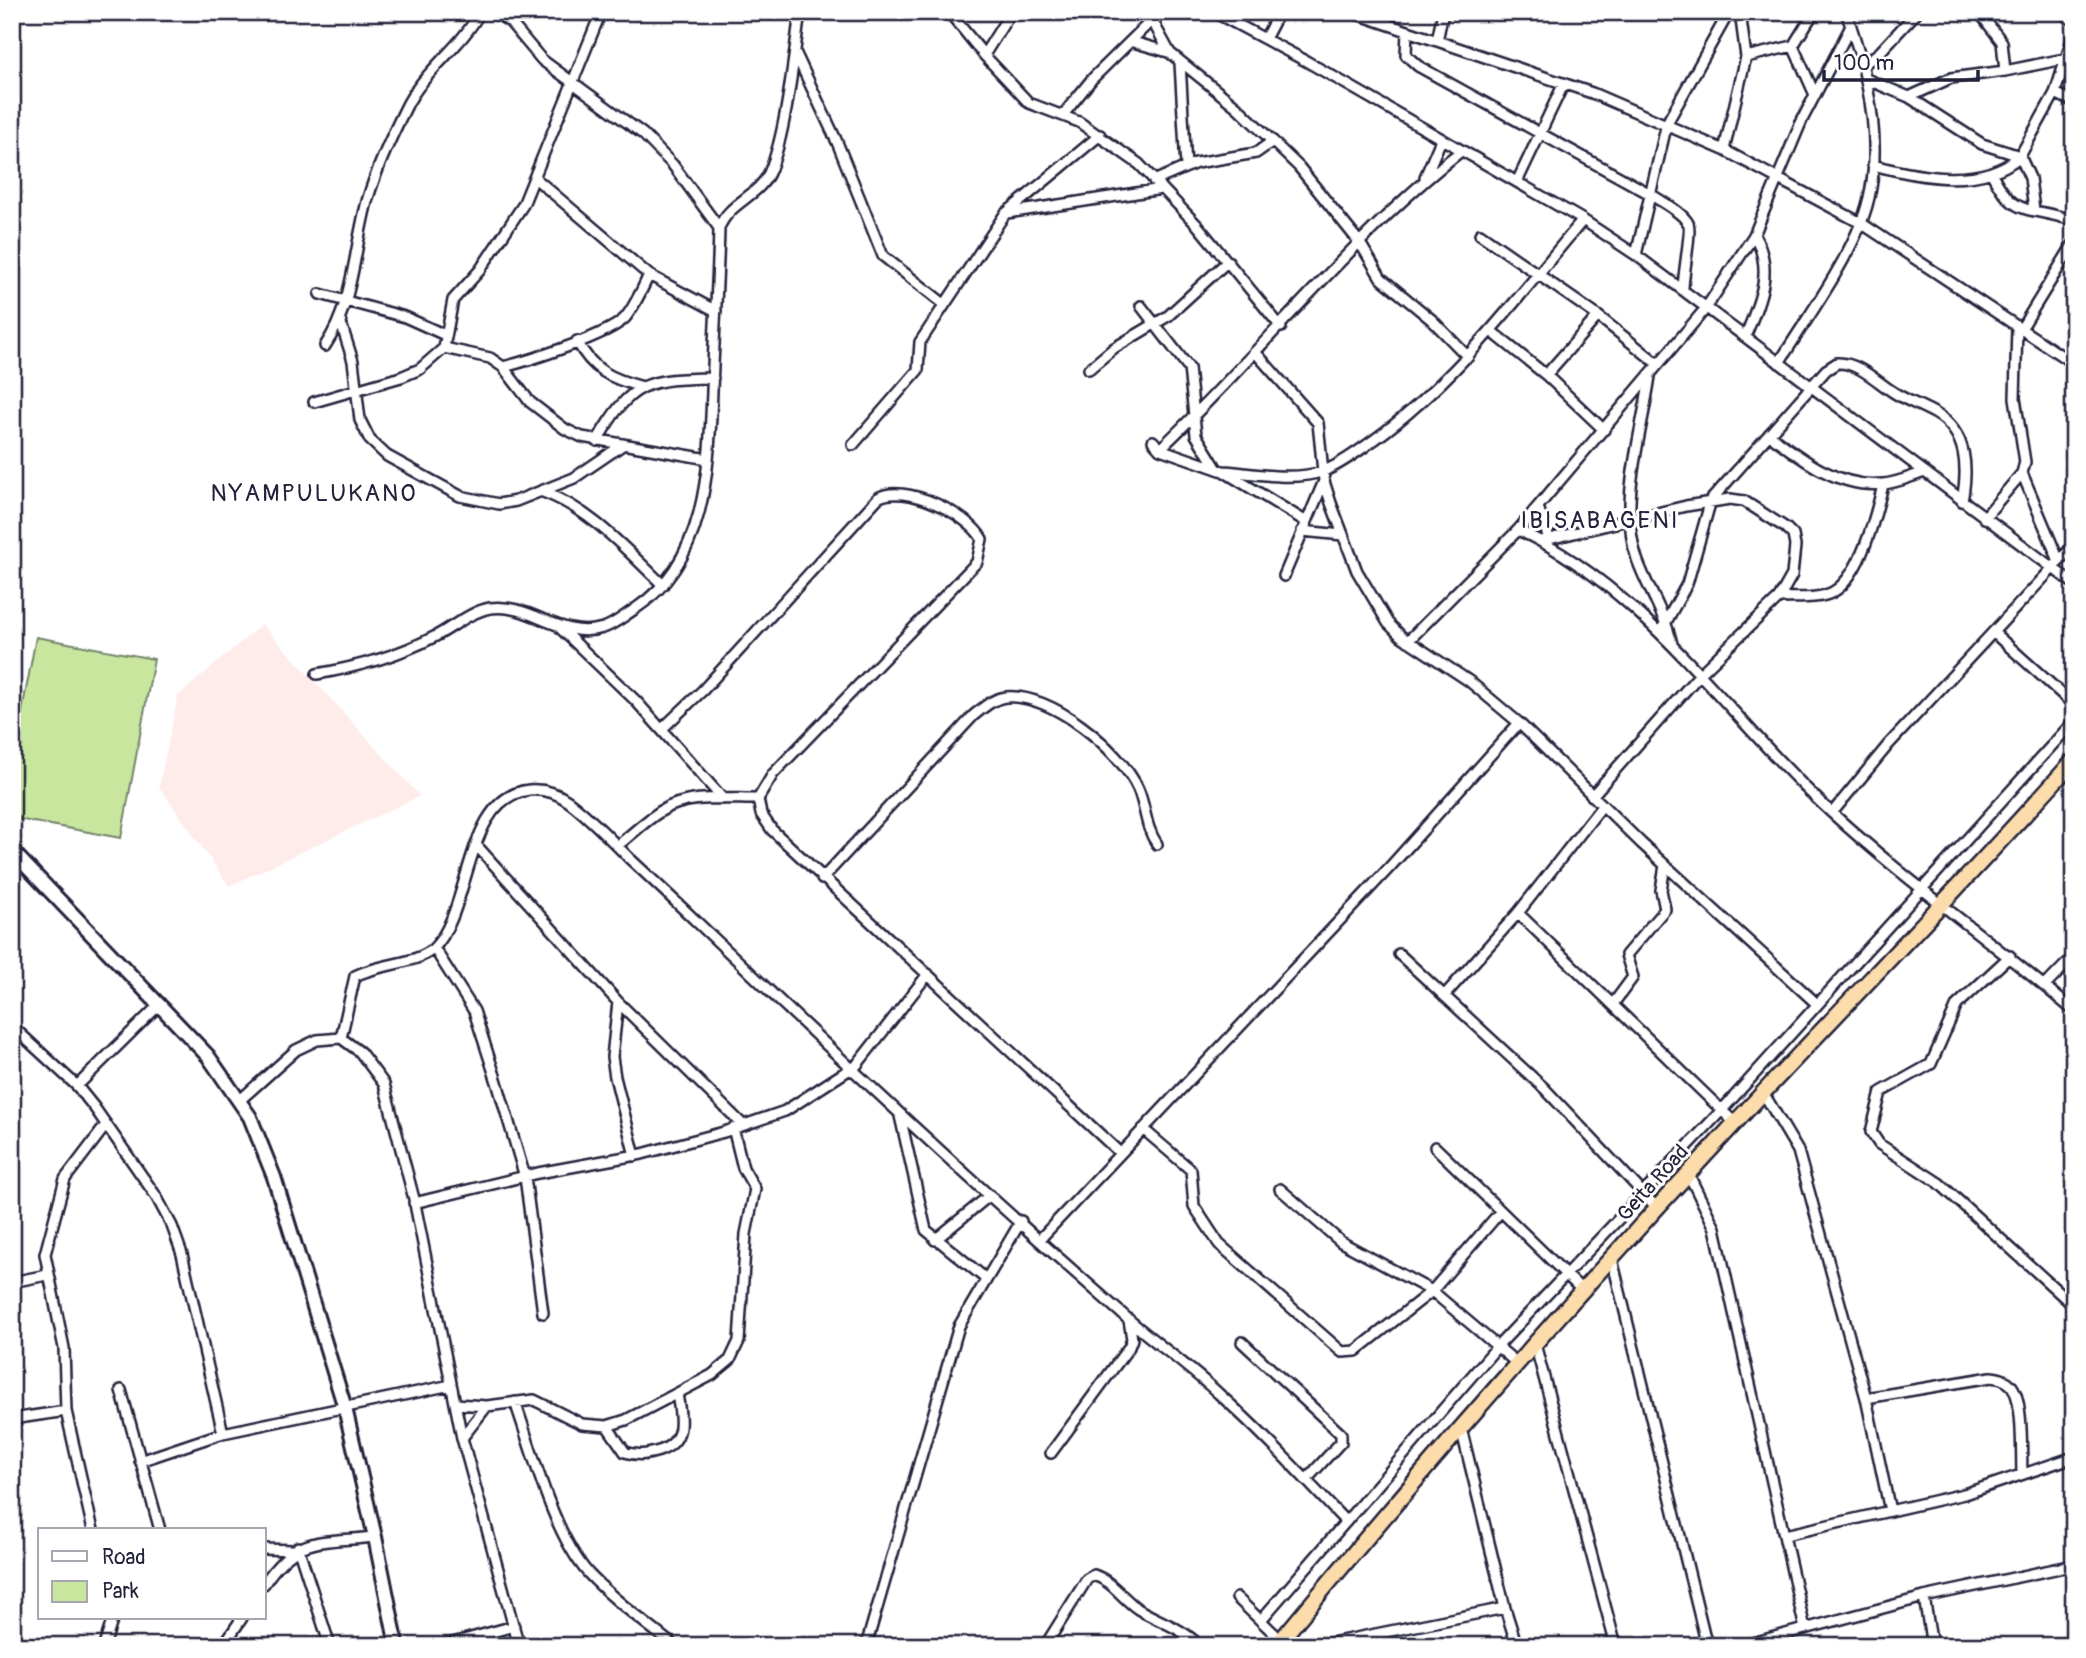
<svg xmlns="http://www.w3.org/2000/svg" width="2086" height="1658" font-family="Pangolin,sans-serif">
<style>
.built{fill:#feecea}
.green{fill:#c8e69e;stroke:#75846c;stroke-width:2}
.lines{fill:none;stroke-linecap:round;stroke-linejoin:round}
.minor-casing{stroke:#22223b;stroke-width:14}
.secondary-casing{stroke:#22223b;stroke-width:18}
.trunk-casing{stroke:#22223b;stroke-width:19}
.minor{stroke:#fff;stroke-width:9}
.secondary{stroke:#fff;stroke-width:12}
.trunk{stroke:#fddcac;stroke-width:14}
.labels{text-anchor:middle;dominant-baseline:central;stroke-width:6;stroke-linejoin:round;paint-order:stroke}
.street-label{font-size:21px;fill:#22223b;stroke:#fff}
.quarter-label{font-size:24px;letter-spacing:2px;fill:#22223b;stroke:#fff}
</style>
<rect width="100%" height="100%" fill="#fff"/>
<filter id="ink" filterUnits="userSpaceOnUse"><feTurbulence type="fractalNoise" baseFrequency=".0143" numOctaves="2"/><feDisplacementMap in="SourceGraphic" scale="14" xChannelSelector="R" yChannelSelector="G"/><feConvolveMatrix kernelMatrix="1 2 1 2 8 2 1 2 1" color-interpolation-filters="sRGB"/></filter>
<g filter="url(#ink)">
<!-- built -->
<path class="built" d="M262,624L420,796L229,886L159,786L178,696Z"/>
<!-- green -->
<path class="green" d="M36,637L154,659L121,838L12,818V764Z"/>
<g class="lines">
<defs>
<path id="minor" d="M494,12L510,22L542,60L643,134L673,165L719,228
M949,12L984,55L1029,103L1079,122L1139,164L1198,226L1281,327
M1214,12L1306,61L1583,220L1636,255L2074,584
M1351,12L1592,93L1724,150L1861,223L2074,364
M1979,12L2002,42L2005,71
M2061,12L2074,21
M1153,22L1170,53L1237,107L1299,167L1360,243L1381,278L1432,320L1468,357
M1407,31L1406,55L1418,66L1652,195C1663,203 1681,211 1688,223C1692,228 1683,276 1683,289
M1265,39L1279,12
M1437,41L1443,12
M1133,42L1168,52
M1793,46L1815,95
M795,52L837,142L883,256L944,304
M984,55L1011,12
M1746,57L1793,46L1814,12
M1180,63L1186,167
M1863,65L1880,52L1917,12
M1866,79L1909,97L1982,144L2020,156L2030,178L2034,210
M2055,93L2074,102
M1909,97L1951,78L2005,71L2074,57
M1063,115L1092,79L1160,12
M1724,150L1746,57L1740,12
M1873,165C1919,177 1981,190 2020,156L2055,93L2074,33
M1991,172C2016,221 2027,204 2074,221
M1425,177L1441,140
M535,178L649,275L716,311
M1154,181L1196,163L1256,153L1273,141
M1517,182L1564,83
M1007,213L1162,189
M1480,234L1598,316L1658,364
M1636,255L1667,123L1729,12
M320,294L405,317L445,335
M1141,306L1189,368L1196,435L1217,469
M340,320L353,361L360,420L370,440L387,456L460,496L499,504L516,501L574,478L621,446
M2021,329L2074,243
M1491,331L1546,375L1604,430
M1745,337C1759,303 1775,270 1754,235
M577,341C592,370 611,379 643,387
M325,346C354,303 354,247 368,198C377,168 391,137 405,109C423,71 460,49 480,12
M444,348L490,358L503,367L530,402L565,429L582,437L708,459
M1256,353L1318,423L1324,481L1331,503L1357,571L1388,623L1401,636L1469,681L1519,723L1641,843L1817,1004
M1779,363C1807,318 1841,272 1861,223C1888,157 1869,76 1846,12
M503,367C528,361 609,335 625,318C635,306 642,289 649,275
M1089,369L1114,348L1168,316L1228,261
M1546,375L1598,316
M1650,376C1642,434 1618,502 1637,559C1647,588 1665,613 1672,644
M314,402L401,377L420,369L444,348L453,300L480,270L523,205L601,12
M1769,434C1801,459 1840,489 1883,484C1897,483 1912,476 1925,472
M597,441C631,381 647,379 713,378
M1153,441L1160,449L1223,471L1305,521
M853,445L918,370L920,342L1005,214L1100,135
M1160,449C1262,352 1350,238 1461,151
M1223,471C1255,473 1293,482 1324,471C1342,464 1358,451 1374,440C1457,380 1517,298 1583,220
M2022,473L2059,561
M543,492C592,510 626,550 663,585
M1538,507L1549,539
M1984,518L2022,473L2025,462L2015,398L2017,327
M1518,530C1648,590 1728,718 1831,812C1908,883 1995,943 2074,1011
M1302,531L1343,535
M1541,541L1686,506L1730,499L1744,501L1786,528L1793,535L1795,546L1792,575L1779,598L1701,673L1592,796
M1284,576L1324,481
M1779,598C1795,597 1818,600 1833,592C1861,576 1876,514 1883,485
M560,628L636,701L723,799
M1660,633L1687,584L1711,500L1826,370L1837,363C1858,362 1876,381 1893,392C1907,401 1922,406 1936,414C1968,433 1968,469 1962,501
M1994,633L2074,705
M1408,641L1518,530L1706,308L1754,235L1802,120L1851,26
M317,674C358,667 397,656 434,637C452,628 469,612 490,608C530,602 561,641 603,628C614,625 625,615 635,609C714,557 709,449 713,366C715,320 718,274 719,228C729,202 758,197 769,173C786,135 794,55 800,12
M662,729L703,690L878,498C903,482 969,514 982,539L977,562L773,774L758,799L761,814L772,830L1120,1153
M1832,813L1889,744L2074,545
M477,846L618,1002L743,1125
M617,846C631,835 645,821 661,811C688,794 727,799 758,799
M822,879L974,715C983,708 994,698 1006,697C1050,692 1121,750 1138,789C1146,808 1145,827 1157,844
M1518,913L1735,1123
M434,948L474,1011L497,1082L525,1177L543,1313
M1399,954L1545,1089L1658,1209
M2010,956L1957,1005L1931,1064L1881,1092L1871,1132L1879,1144L1939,1183L2074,1306
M2045,986L2074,956
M1444,996L1518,913L1602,806
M618,1002L612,1057L615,1077L635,1156
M1613,1004L1633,977L1626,955L1665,909L1661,890L1665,865
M12,1026L77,1086L94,1107L156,1196L172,1226L182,1254L223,1433
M341,1038L355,976C377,964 417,964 433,949C472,911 464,797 529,790C543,789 557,793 568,801C590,817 610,839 629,858C665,891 700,925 735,958C863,1081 994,1202 1128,1319C1158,1345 1190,1367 1219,1394C1264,1434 1305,1479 1346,1522
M852,1071L928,974
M77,1086L160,1004
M1764,1094L1798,1151L1866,1398L1890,1511
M239,1101L296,1050L317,1040L341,1038L360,1052L384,1084L414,1199L462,1438L519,1646
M900,1116L926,1230L986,1279
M1143,1129L1191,1170L1194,1206L1219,1244L1342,1352L1356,1351L1432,1291L1501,1211
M1435,1147L1583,1291
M1689,1175L1715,1228L1805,1629
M1280,1189L1341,1242L1432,1291L1518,1364
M414,1203L538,1173L642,1154L724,1132L785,1111L850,1069
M1040,1239L1389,868L1519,723
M935,1240L990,1195
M1612,1259L1707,1646
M12,1282L47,1275
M1242,1342L1341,1434V1442L1306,1480
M1535,1344L1616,1646
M121,1390L160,1530
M1866,1398L1991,1377C1999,1378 2005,1379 2011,1385C2024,1400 2021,1454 2022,1474
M515,1402C533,1453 553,1533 588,1573C613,1600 645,1622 674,1646
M455,1404L487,1406L534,1400L582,1424L607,1426L626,1420L712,1375L730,1360L739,1341L746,1234L755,1189L743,1168L733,1128
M12,1419L66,1411
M607,1426L625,1452C638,1456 646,1455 659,1451C687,1442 681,1417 677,1394
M1461,1428L1505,1608L1517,1646
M462,1438L487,1406
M1051,1453L1129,1347L1132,1339L1129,1320
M140,1461L223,1433L451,1385
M93,1530L66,1411L64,1348L45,1254L65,1179L106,1125
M1785,1535L1964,1494L2074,1457
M298,1547L330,1646
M264,1549L293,1550
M264,1584C297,1534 321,1543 375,1537
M1924,1597L1932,1646
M1237,1598L1281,1640
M1261,1620L1496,1348L1722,1110L2074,721
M104,1646L113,1618
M223,1646L242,1618
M442,1646L514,1626
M866,1646L959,1326L1021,1221
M1045,1646L1087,1579L1094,1575C1112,1581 1123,1599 1138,1609C1159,1622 1181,1627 1200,1646
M1316,1646L1505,1608
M1741,1646L1924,1597L2074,1565"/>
<path id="secondary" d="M12,851L208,1056L250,1117L274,1177L345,1408L375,1537L397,1646"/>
<path id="trunk" d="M1276,1646C1424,1467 1577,1293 1734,1124C1847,1002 1964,884 2074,760"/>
</defs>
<!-- minor casing -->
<use href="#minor" class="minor-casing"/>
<!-- secondary casing -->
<use href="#secondary" class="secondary-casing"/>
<!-- trunk casing -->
<use href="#trunk" class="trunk-casing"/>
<!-- minor -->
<use href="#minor" class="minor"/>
<!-- secondary -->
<use href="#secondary" class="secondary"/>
<!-- trunk -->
<use href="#trunk" class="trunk"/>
</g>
</g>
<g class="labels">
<!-- street labels -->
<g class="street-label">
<text transform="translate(1653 1183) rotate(-48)">Geita Road</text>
</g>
<!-- quarter labels -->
<g class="quarter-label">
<text x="314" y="493">NYAMPULUKANO</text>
<text x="1600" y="520">IBISABAGENI</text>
</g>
</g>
<!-- margin -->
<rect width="2086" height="1658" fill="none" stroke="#fff" stroke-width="42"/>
<rect x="21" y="21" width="2044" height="1616" fill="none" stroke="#22223b" stroke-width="2.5" filter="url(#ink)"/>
<!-- legend -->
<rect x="38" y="1528" width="228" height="91" fill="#ffffff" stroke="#a7a7b1" stroke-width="2"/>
<rect x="52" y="1551" width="35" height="10" fill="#ffffff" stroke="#a7a7b1" stroke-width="2"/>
<text x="102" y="1564" font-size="21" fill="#22223b">Road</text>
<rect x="52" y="1581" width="35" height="21" fill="#c8e69e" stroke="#a7a7b1" stroke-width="2"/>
<text x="102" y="1598" font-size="21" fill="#22223b">Park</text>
<!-- scale -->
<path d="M1824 70v10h154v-10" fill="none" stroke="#22223b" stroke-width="3.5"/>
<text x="1834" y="70" font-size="21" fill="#22223b" stroke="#ffffff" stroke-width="5" paint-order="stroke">100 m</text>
</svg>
